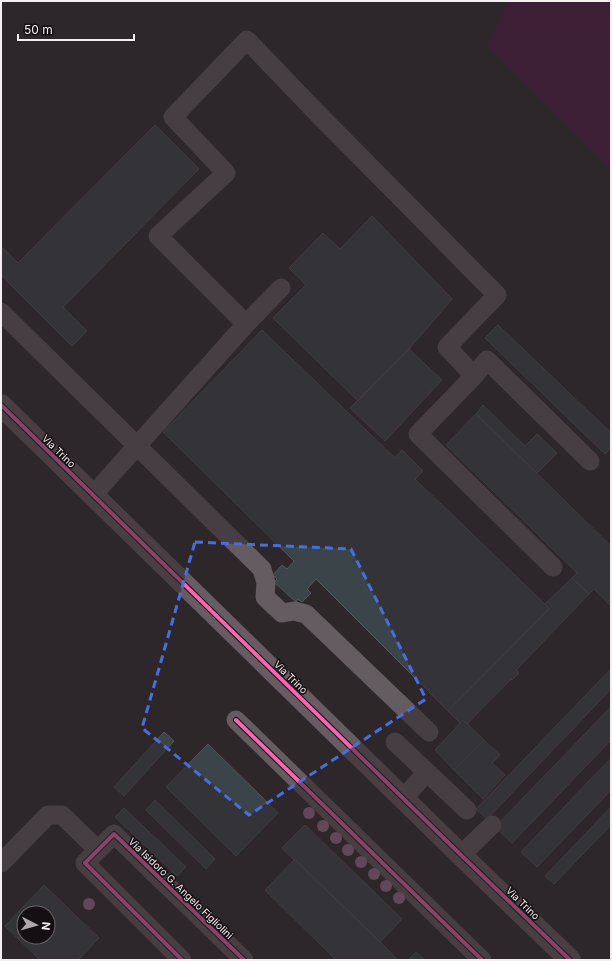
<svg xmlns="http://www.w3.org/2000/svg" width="612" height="961" font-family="Inter,sans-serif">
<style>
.green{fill:#4e1741}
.building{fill:#3b4449;stroke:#565659;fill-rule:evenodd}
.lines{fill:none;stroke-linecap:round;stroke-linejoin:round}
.minor{stroke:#655c62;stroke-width:19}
.major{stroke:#685c64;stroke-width:22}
.cycleway-casing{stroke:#140f12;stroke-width:6}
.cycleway{stroke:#f766af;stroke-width:4}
.tree{fill:#a07191}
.marked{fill:none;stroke:#486edd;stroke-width:3;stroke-dasharray:8 5;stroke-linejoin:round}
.labels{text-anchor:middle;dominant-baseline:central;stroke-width:3;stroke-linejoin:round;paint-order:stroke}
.street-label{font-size:10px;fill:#f4edf2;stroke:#140f12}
</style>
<rect width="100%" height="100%" fill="#2d272a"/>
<!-- green -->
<path class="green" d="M508,1H611V170L487,46Z"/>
<!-- building -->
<path class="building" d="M155,125L199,169L63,307L87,331L72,346L1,275V250L3,248L18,263Z
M372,216L452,299L409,349L358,401L273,318L306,285L289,268L323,233L340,249Z
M498,325L611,433V448L605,454L485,338Z
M262,330L395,458L402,450L423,471L415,479L545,604L549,609L448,711L316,579L307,589L311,593L302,602L298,599L296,602L274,582L277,579L273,575L282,565L287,569L294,561L163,432Z
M409,349L442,380L385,441L350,408Z
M483,405L525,446L537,434L557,453L537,473L476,414Z
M476,414L611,546V606L594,589L589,594L572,578L577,573L446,445Z
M572,578L589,594L516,670L519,673L512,680L511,679L467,724L463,720L460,723L448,711L549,609L545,604Z
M611,669V689L487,819L476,809Z
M611,707V740L512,843L495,827Z
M463,720L484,740L454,770L435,750Z
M164,732L174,741L124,796L114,787Z
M484,740L500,755L492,763L505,775L483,799L454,770Z
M208,744L278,813L236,856L166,787Z
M611,758V790L537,867L521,852Z
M155,800L215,859L206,869L146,810Z
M611,807V825L554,884L545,876Z
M124,808L186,867L177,876L115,817Z
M305,825L402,919L380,942L282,848Z
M295,859L380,942L398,960H336L265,890Z
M44,885L99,938L78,960H40L5,926ZM24,913H48V937H24Z
M416,952L425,960H408Z"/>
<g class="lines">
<!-- minor -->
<path class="minor" d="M1,312L262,569L266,583L265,597L282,613L294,611L306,614L429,732
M246,324L158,236L226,173L173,117L247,40L318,114L497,295L447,347L474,376L418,434L553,567
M474,376L487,360L590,461
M93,495L246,324L281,288
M236,720L482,960
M395,742L467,810
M403,799L426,773
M461,855L492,825
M1,863L48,815H62L98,850
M182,960L85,863L114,834L244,960"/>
<!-- major -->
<path class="major" d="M1,405L461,855L570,960"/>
<defs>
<path id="cycleway" d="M1,405L461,855L570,960
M236,720L482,960
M182,960L85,863L114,834L244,960"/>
</defs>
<!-- cycleway casing -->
<use href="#cycleway" class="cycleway-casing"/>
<!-- cycleway -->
<use href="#cycleway" class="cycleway"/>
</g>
<!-- trees -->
<g class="tree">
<circle cx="309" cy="813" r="6"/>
<circle cx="323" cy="826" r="6"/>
<circle cx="336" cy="838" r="6"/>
<circle cx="348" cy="850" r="6"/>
<circle cx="361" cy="862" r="6"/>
<circle cx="374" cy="874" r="6"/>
<circle cx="386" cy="886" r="6"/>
<circle cx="399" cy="898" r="6"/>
<circle cx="89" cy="904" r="6"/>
</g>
<!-- marked area -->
<path d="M0 0H612V961H0ZM195,542L351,549L426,699L249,815L142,728Z" fill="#2d272a" fill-opacity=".55" fill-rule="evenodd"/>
<path class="marked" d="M195,542L351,549L426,699L249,815L142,728Z"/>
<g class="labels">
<!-- street labels -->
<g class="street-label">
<text transform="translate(59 451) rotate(44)">Via Trino</text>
<text transform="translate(291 677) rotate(44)">Via Trino</text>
<text transform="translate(181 888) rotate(44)">Via Isidoro G. Angelo Figliolini</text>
<text transform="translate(523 903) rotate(44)">Via Trino</text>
</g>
</g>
<!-- border -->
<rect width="612" height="961" fill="none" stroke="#f4edf2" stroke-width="4"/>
<!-- north arrow -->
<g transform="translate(36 925) rotate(96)"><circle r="19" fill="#140f12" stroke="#6e686c"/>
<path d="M0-3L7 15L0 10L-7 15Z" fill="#aea8ac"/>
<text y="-6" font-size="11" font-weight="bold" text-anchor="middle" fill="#f4edf2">N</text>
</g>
<!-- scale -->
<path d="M18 34v6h116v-6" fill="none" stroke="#f4edf2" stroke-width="2"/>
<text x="24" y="34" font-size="12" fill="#f4edf2" stroke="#140f12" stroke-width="3" paint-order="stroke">50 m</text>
</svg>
